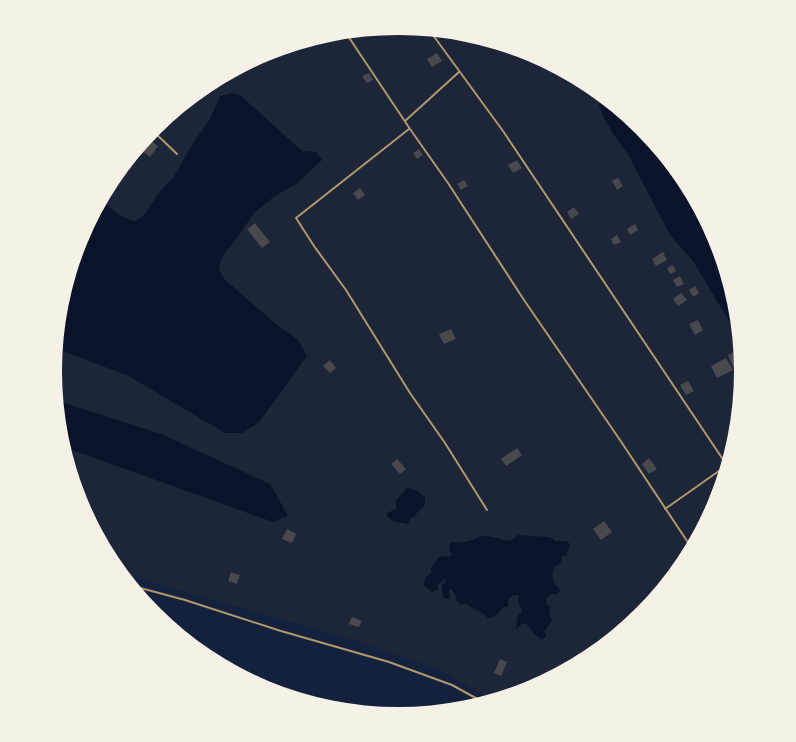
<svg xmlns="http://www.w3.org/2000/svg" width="796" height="742" font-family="'Work Sans',sans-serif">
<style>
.green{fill:#1d2539}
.water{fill:#0b132b}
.building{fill:#48494c}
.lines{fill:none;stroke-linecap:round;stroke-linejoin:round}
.service{stroke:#b1986c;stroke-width:2}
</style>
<rect width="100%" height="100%" fill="#14213d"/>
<!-- green -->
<path class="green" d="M398,28L465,35L529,54L589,86L603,98L599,105L614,135L629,156L670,235L693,261L728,319L737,332L741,371L734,438L715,502L683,562L640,614L588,656L529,688L492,699L435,668L347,638L123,574L113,561L81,502L62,438L55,371L57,349L129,376L225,433L259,422L293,376L298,340C274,323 234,295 219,270L221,259L255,212L276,195L296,184L316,152L302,151L241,96H220L210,119L190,148L174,177L158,194L146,213L135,222L117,214L103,200L113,180L156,128L208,86L267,54L331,35Z"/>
<!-- water -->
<path class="water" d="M232,93L241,96L302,151L316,152L322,160L296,184L276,195L255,212L221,259L219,270L224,279L276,324L298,340L307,356L259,422L242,433H225L129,376L57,349L62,304L81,240L103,200L117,214L135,222L146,213L158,194L174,177L190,148L210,119L220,96Z
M603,98L641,129L683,181L715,240L734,304L737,332L728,319L693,261L670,235L629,156L614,135L603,116L599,105Z
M58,401L161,434L270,484L288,516L273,522L64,447L62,438Z
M407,488C415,489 420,492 425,498V505L415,515V517L411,518L407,524L393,521L387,516V513L396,509V501Z
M518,535L547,537L554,539L555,541H566L570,544L569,550L567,552V555L562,556L561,563C551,567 552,574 554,583L558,587L560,590L558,594H551L547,597L546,603L550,607L549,614L552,621L544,631L546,636L542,640L535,635L527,624H522L516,629C517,622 516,616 522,612L520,605L518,603L519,595H513L508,600V607H503C500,612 494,619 488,618L481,612L470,607L466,603L462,605L456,601V597L452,590H449L450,599H446L443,597L442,584L446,583L445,579L444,578L442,582L438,584V590L432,592L423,585L426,577L431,573V568L440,556L448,557L453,554L449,550L450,543L452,542C462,543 464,542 473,540C477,539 478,536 482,536C488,535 502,540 510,541Z"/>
<!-- building -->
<path class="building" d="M437,53L442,61L432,67L427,59Z
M369,73L373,80L367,83L362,76Z
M150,140L158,146L150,157L142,151Z
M419,149L423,155L417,159L413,153Z
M517,160L522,168L513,173L508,165Z
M618,178L623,186L617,190L612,181Z
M464,180L468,186L461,190L457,184Z
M360,188L365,195L358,200L353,193Z
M574,207L579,214L571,219L567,212Z
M255,223L270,242L262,248L247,229Z
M635,224L638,230L630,235L627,229Z
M617,235L621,242L614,245L611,239Z
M663,252L667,260L656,266L652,259Z
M673,265L676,271L670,274L667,268Z
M680,276L684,284L677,287L673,280Z
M695,286L699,293L693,297L689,290Z
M681,293L687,300L678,306L673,299Z
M698,320L703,330L695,335L689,324Z
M451,329L456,339L444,344L439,334Z
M739,349L740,364L733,367L728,355Z
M726,358L733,370L717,378L711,366Z
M330,360L336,368L330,373L323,366Z
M688,381L694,391L686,395L680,385Z
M517,448L522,455L506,466L501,459Z
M649,458L657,469L649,474L642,464Z
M397,459L406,469L400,474L391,464Z
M604,521L612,532L601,540L593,529Z
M287,529L296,534L292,543L282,539Z
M231,572L240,575L237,584L228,581Z
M352,617L362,621L359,627L349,624Z
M500,659L507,662L501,676L494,673Z"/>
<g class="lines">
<!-- service -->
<path class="service" d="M430,31L503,131L726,464
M346,33L410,129L448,183L524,300L620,440L691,547
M405,121L459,72
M409,129L296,218L314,246L346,290L410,393L445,443L487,510
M153,131L177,154
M665,509L726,466
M133,586L185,600L281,631L389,662L452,685L483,702"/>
</g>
<!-- crop -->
<path d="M0 0H796V742H0ZM62 371a336 336 0 1 1 672 0a336 336 0 1 1-672 0Z" fill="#f6f1e7" fill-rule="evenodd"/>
</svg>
